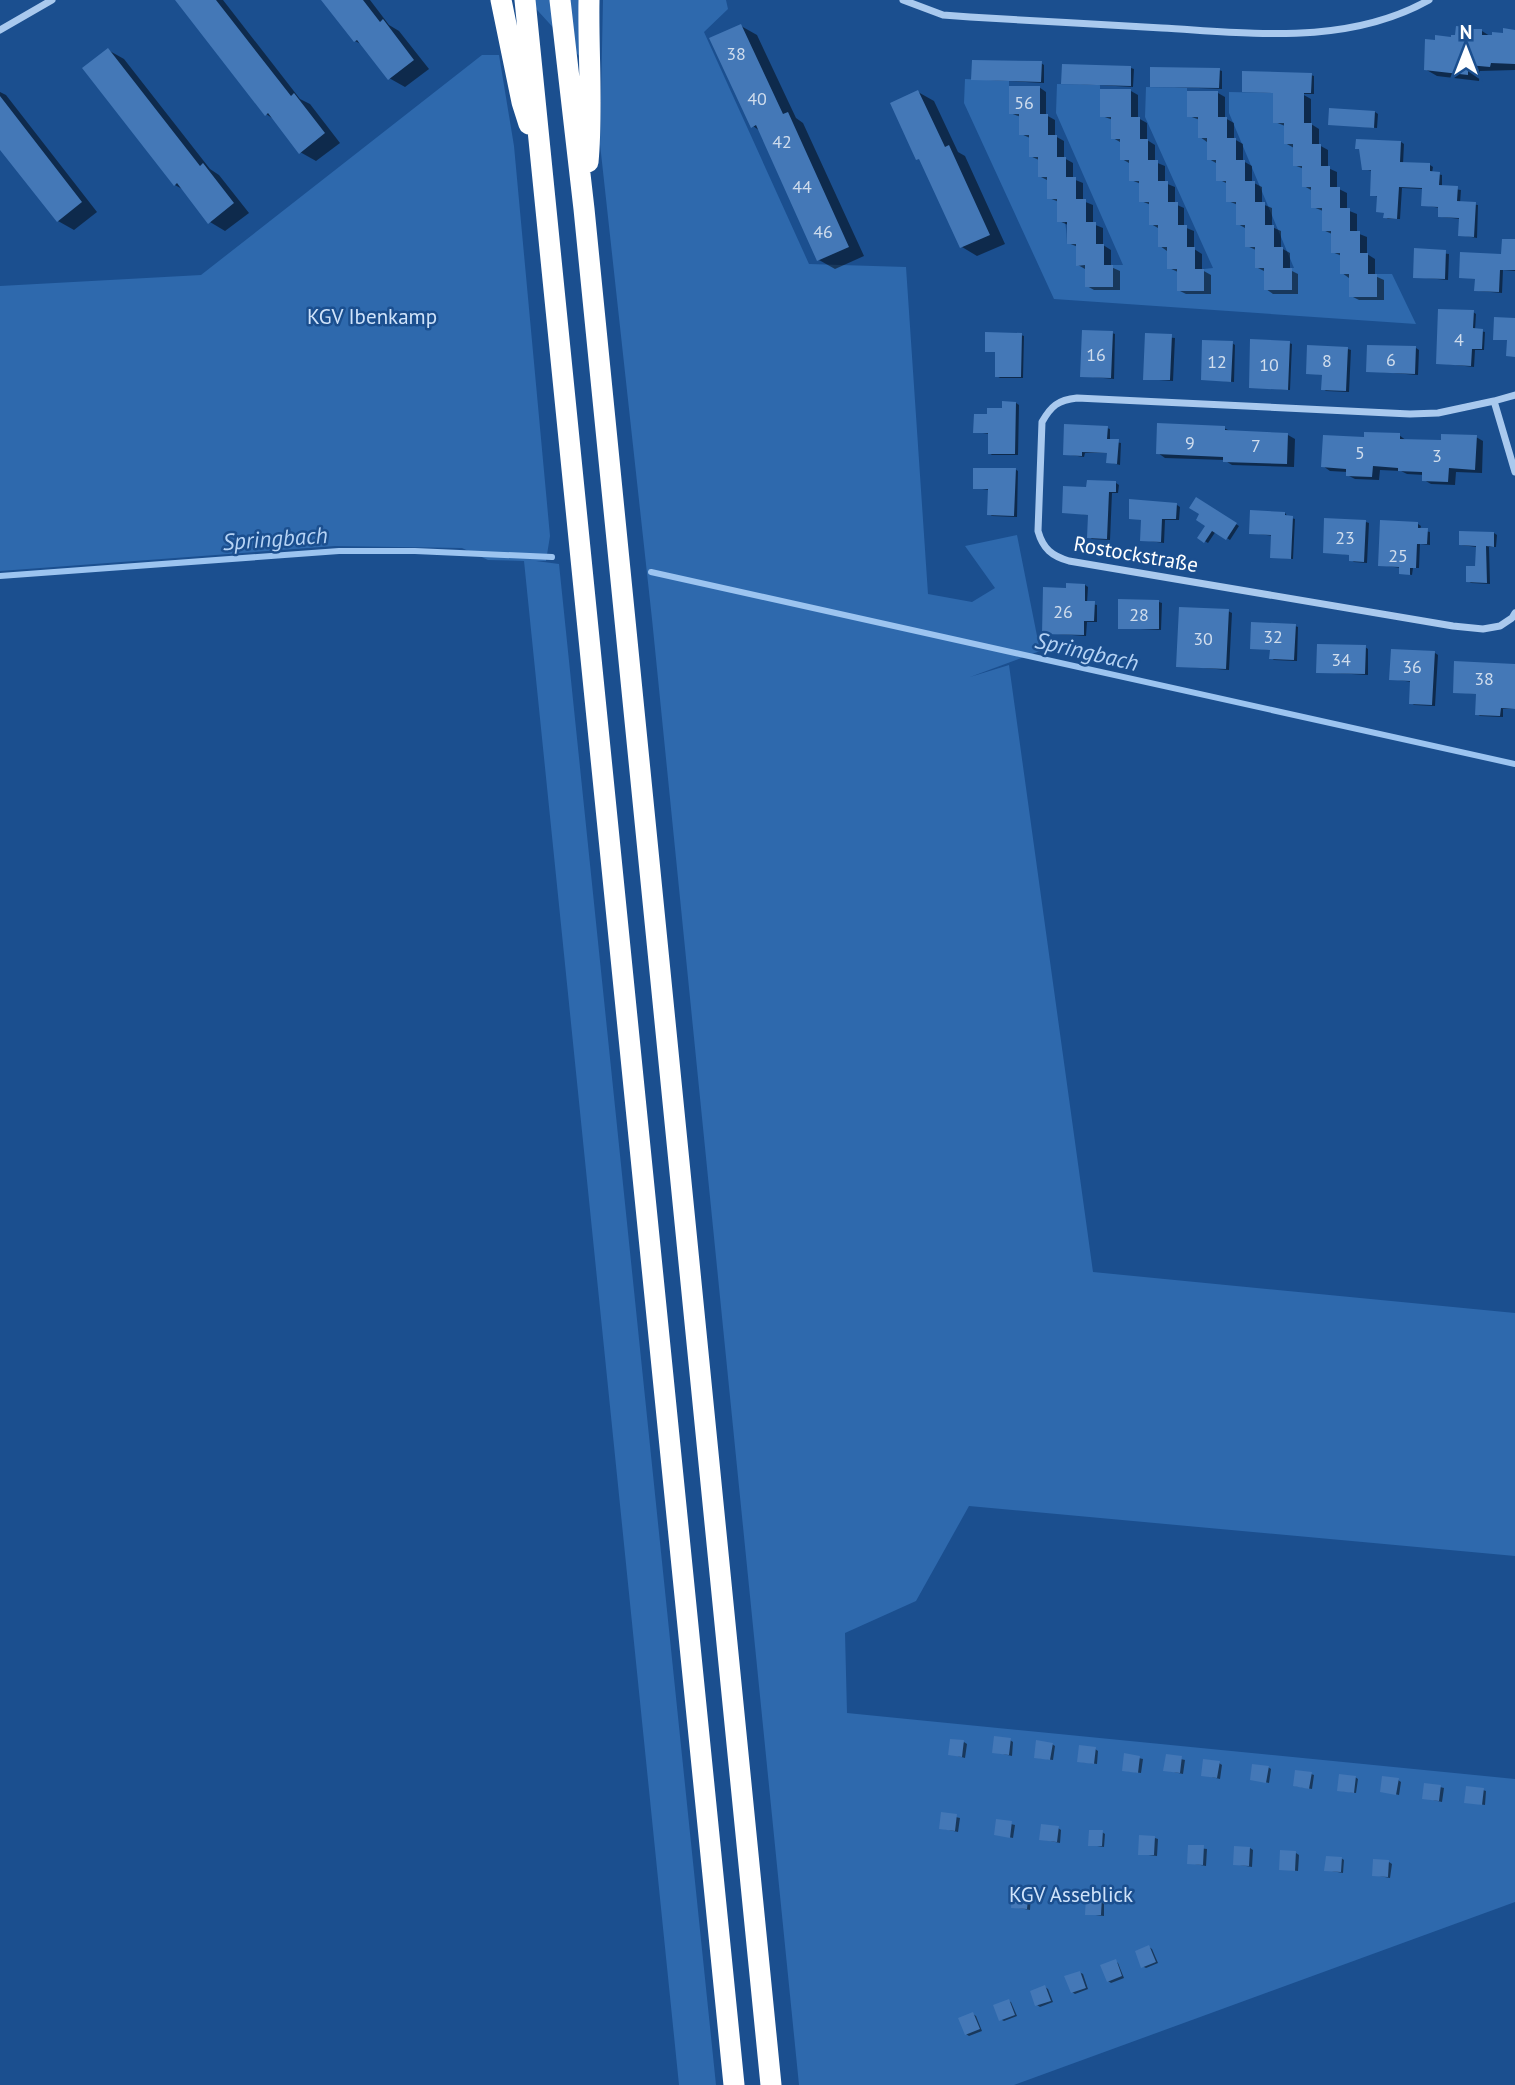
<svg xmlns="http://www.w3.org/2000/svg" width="1515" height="2085" font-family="'PT Sans',sans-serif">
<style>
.green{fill:#2e69ad}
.shadow{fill:#0007}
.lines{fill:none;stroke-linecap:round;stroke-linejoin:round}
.stream{stroke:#9cc4f0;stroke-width:6}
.building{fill:#4478b7}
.street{stroke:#a9c9ee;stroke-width:7}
.highway{stroke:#fff;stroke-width:21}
.labels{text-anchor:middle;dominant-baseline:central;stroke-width:5;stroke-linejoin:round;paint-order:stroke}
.number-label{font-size:18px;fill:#d0dded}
.park-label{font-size:21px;fill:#cfe3fa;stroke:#1b4f8f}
.street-label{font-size:21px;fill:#fff;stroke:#1b4f8f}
.water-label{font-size:23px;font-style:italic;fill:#b5d3f5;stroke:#1b4f8f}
</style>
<rect width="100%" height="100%" fill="#1b4f8f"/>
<!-- green -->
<path class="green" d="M528,0H581L580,57Z
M603,0H726L728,9L704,32L809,264L906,267L928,594L972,602L995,588L965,546L1017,535L1040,651L970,677L1009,665L1093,1272L1515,1313V1556L969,1506L916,1601L845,1633L847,1713L1515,1779V1902L1014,2085H799L652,619L600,144Z
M482,55H499L514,146L550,536L546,561H536L559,564L716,2085H679L524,561L488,560L462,548L335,546L0,571V286L201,275Z
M965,79L1009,81V113L1019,114V135H1029V156L1038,157V177H1047C1059,202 1067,216 1067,244H1076V265H1085V287H1112L1113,265H1123L1056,113L1057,84L1100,85V117H1111V138L1120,139L1139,181V202H1149V225H1158V247H1167L1177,269V290L1204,291V269L1213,268L1145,117L1146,87L1187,88V116L1198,117V138H1207L1226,181V202H1236L1245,225V247H1255V268H1264V290H1291L1292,268H1294L1229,113V92L1273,93V122L1284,123V144H1293V165L1302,166V186L1311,187V208H1322V231H1331V253H1340V274H1349L1377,297V274H1392L1416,324L1054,299L964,103Z"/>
<!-- shadow -->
<path class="shadow" d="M177,0H223L300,99L310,104L340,143L316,161L300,152L275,120L266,114Z
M323,0H370L389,25L399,31L429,69L405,87L389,78L365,46L355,41Z
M741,26L757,35L796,118L803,123L864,256L835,269L819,260L760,131L753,126Z
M1466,29L1470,31H1482L1493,38L1515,31V70L1480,71L1479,81L1437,76L1425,69Z
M108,50L124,59L210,169L219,175L249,213L225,231L210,222L184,190L175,185Z
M1041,63L1044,65V83L973,79Z
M1131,68L1134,69L1133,87L1063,83Z
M1219,70L1222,71V89L1151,86Z
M1311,75L1314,76V94H1302L1311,99V124L1319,129V145L1328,150V168L1337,172V188L1347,193V210L1357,214V233L1367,237V254L1375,259V276L1384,280V300H1359L1351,296L1349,278L1342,273V256L1332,252V234L1323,230V211L1313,207L1311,190L1304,186V169L1294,165V148L1285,143V126L1275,122V93L1243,91Z
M1039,87L1046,92V115L1055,120V136L1064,141V158L1073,163V179L1083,183V201L1093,205V224L1103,228V245L1111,250V267L1120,271V290H1094L1087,286L1085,269L1078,265V247L1068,243V225L1059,221V202L1049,198V181L1039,176V160L1030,156V138L1021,134V117L1010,113Z
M1131,91L1138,95V118L1147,123V140L1155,145V162L1165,166V183L1175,187V204L1184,208V227L1194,231V249L1202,254V270L1211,275V294H1186L1178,290V272L1169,268L1167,251L1160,246L1158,228L1151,224V205L1141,201V184L1131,180L1129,163L1122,159L1120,142L1113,138V120L1102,116Z
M0,92L6,95L97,212L74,230L58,221L0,147Z
M918,92L934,101L958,152L965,156L1005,244L977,256L962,247Z
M1218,93L1225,97V118L1234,123V139L1243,144V161L1252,166V182L1262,187V204L1272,208V227L1281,231V248L1290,253V270L1298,274V294H1273L1266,289V272L1256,267V250L1247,246L1245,228L1238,224V205L1228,201V184L1218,179L1216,163L1209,159L1207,142L1200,137V120L1189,116Z
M1375,112L1378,114L1377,128L1330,124Z
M1401,142L1404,144L1403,164L1430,165L1433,167L1432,173L1442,175V187L1461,190L1460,203L1478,205L1477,238L1460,235L1461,219L1442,217L1439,216L1440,208L1423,205L1424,189L1402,188L1400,219H1388L1385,217V213L1378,211L1379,197L1372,195L1373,171L1363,169L1361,150L1357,148Z
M1515,241V271L1503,270L1502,293L1479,291L1476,290V279L1461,277L1503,255Z
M1416,250L1449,254L1448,280L1415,277Z
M1473,312L1476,314L1475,330L1485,332L1484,350H1475L1474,367L1437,363Z
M1112,333L1115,334L1114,379L1082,376Z
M1021,335L1024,336L1023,378H1000L997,376V352L987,351Z
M1146,335L1175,338L1173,381L1145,379Z
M1232,343L1235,345L1234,382L1203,379Z
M1289,343L1292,344L1290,390L1250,387Z
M1416,348L1419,350L1418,375L1368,371Z
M1348,349L1351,350L1349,392L1326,391L1323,389L1324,375L1308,373Z
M1016,403L1019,405L1018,455H992L989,453L990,434L975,432L989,416Z
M1107,428L1110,429V441L1121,443L1120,465L1108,462V453H1085L1084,457L1064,454Z
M1224,428L1232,432L1288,435L1295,439L1294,467L1232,465L1224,460L1165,458L1158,453Z
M1399,435L1407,441L1442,442L1476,437L1483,441L1482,473L1456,472L1455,485L1431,484L1424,480V475L1407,474L1401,471L1380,470L1379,480L1355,479L1347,475L1348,472L1330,471L1323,466L1366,438Z
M1015,469L1018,471L1017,517L992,516L989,514V490L975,488Z
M1116,483L1119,485L1118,493H1112L1110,540L1092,539L1089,537L1090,515L1064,512L1088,489Z
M1197,500L1239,526L1230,540L1216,531L1208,543L1200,538L1207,526Z
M1177,505L1180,507L1179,520H1165L1164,543L1142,540L1143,520L1130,518Z
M1285,513L1288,517L1295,519L1293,559L1272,557L1273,536L1251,533Z
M1366,522L1369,523L1367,563L1354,562L1351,560V555L1325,552Z
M1418,524L1421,526L1420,530L1430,532V545L1420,544L1419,568H1413L1412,575L1401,573V568L1380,565Z
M1494,533L1497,535L1496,547H1489L1490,584L1471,583L1468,581L1477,568V547L1461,545Z
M1085,585L1088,587L1087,603L1097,605V622H1087L1086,636L1043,633L1068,590Z
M1159,602L1162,603L1161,630L1120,628Z
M1228,611L1232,613L1229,670L1178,666Z
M1295,626L1298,627L1297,661L1274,660L1271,658V650L1252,648Z
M1365,647L1368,649V675L1318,672Z
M1435,653L1438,655L1435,706L1414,705L1411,703L1412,682L1391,679Z
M1515,666V709H1503V717L1480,716L1477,714L1478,694L1455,692Z
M1010,1740L1013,1742L1012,1756L994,1752Z
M964,1742L967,1744L965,1758L950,1754Z
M1052,1744L1055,1746L1053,1760L1039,1758Z
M1095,1749L1098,1751L1097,1764L1082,1762Z
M1125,1755L1143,1759L1141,1773L1127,1771Z
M1167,1756L1185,1760L1183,1774L1165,1770Z
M1219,1763L1222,1765L1220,1779L1203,1775Z
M1268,1767L1271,1769L1269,1783L1252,1779Z
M1311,1774L1314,1775L1312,1789L1295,1786Z
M1355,1777L1358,1779L1356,1793L1342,1791Z
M1398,1780L1401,1782L1399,1795L1382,1791Z
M1440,1787L1444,1788L1442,1802L1424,1798Z
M1483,1790L1486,1791L1485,1805L1466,1802Z
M942,1814L960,1818L958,1832L940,1828Z
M997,1821L1015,1825L1013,1838L995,1834Z
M1058,1828L1061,1830L1060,1843L1041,1839Z
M1102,1832L1105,1834L1104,1847L1090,1845Z
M1155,1838L1158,1839L1157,1856L1140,1854Z
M1190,1847L1207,1849L1206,1866L1189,1863Z
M1250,1848L1253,1850L1252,1867L1234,1864Z
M1296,1853L1299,1855L1298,1871L1281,1869Z
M1341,1858L1344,1860L1343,1873L1326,1870Z
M1389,1862L1392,1864L1390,1878L1374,1875Z
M1028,1891L1031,1893L1030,1910L1013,1907Z
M1101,1898L1104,1899V1916L1087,1914Z
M1149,1947L1152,1949L1158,1963L1146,1968L1142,1966Z
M1115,1961L1118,1963L1124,1978L1111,1983L1108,1981Z
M1079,1972L1083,1974L1088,1989L1075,1994L1072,1992Z
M1045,1987L1048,1989L1053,2002L1040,2007L1037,2005Z
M1008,2001L1011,2002L1017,2016L1004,2021L1000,2019Z
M973,2014L976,2016L982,2031L969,2036L966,2034Z"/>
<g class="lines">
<!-- stream -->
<path class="stream" d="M651,572L1515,764
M0,576L339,551H415L552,557"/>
</g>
<!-- building -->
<path class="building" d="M175,0H216L291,96L294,93L325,133L299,154L268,113L265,116Z
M321,0H363L380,22L383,19L414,60L388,80L357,40L354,42Z
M741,24L783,114L788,112L849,247L817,261L756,125L751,128L709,38Z
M1456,26L1466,27V29H1482V35H1492V32L1503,33V28L1515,30V64L1491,63L1490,67L1468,65V75L1424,70L1425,39L1435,40V35L1451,37V35H1455Z
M108,48L200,166L203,163L234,203L208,224L177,183L174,186L82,68Z
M972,60L1042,61L1041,82L971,80Z
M1062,64L1131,66V86L1061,84Z
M1150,67L1220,68L1219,88L1150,87Z
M1242,71L1312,73L1311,93H1304V123H1312V144H1321V166H1330V187H1340V208H1350V231H1360V253H1368V274H1377V297H1349V274H1340V253H1331V231H1322V208H1311V187H1302V166H1293V144H1284V123H1273V93L1242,92Z
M1009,86H1040V114H1048V135H1057V157H1066V177H1076V199H1086V222H1096V244H1104V265H1113V287H1085V265L1076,266V244H1067V222H1057V199H1047V177H1038V157H1029V135H1019V114H1009Z
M1100,89H1131V117H1140V139H1148V160H1158V181H1168V202H1178V225H1187V247H1195V269H1204V291H1177V269H1167V247H1158V225H1149V202H1139V181H1129V160H1120V139H1111V117H1100Z
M918,90L945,147L949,145L990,235L960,248L919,159L916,160L890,103Z
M1187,91H1218V117H1227V138H1236V160H1245V181H1255V202H1265V225H1274V247H1283V268H1292V290H1264V268H1255V247H1245V225H1236V202H1226V181H1216V160H1207V138H1198V117H1187Z
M0,96L82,202L57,222L0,150Z
M1329,108L1375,111L1374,128L1328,125Z
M1356,139L1401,141L1400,162L1430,163V171L1440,172L1439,185L1458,186L1457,201L1476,202L1474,237L1458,236L1459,218L1438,217V207L1421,206L1422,188L1399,187L1397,219L1383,218L1384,213L1376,212L1377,196H1370L1371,170H1362L1359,149H1355Z
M1502,239H1515V270H1500L1499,292L1474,291L1475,279L1459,278L1460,252L1501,254Z
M1414,248L1446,250L1445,279L1413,278Z
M1438,309L1474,310L1473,328L1483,329L1482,349H1472L1471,366L1436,364Z
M1494,317L1515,318V357L1506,356L1507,340H1493Z
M1082,330L1113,331L1111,378L1080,377Z
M985,332L1022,333L1021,377H995V352H985Z
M1145,333L1172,334L1170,380H1143Z
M1250,339L1290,341L1288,390L1249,388Z
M1202,340L1233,341L1231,382L1201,380Z
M1307,345L1348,347L1346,391L1321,390L1322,375L1306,374Z
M1367,345L1416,346L1415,374L1366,372Z
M1002,401L1016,402L1015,454H988V433H973L974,414H987V408H1002Z
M1157,423L1225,426V430L1288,433L1287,464L1223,462V457L1156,454Z
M1064,424L1108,426L1107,439H1119L1117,464L1106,463L1107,453L1082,452V456L1063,455Z
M1364,432L1400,433V439L1441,440V434L1477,435L1475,470L1449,468L1448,482L1422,481V472L1398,471V468L1373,466L1372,477L1346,476V469L1321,467L1323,435L1364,437Z
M973,468H1016L1014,516L987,515L988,489H973Z
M1087,480L1116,481V492H1109L1107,539L1087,538L1088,515L1062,513L1063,486L1086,487Z
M1196,497L1237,523L1226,540L1212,531L1204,543L1197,538L1205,526L1196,520L1199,514L1189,508Z
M1129,499L1177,503L1176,519H1162L1161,542L1140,541L1141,520L1129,519Z
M1250,510L1285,512V515L1293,516L1291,559L1270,558L1271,535L1249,534Z
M1324,518L1366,520L1364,562L1349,561V555L1323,553Z
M1380,520L1418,522V528H1428L1427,544H1417L1416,568H1410V575L1399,574V567L1378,566Z
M1459,531L1494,532V547L1486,546L1487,583L1466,582V566H1475L1476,546L1459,545Z
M1066,583L1085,584V601H1095L1094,621H1084V635L1042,634L1043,587L1066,588Z
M1118,599L1159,600V629H1118Z
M1179,607L1229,609L1226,669L1176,667Z
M1251,622L1296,624L1294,660L1269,659L1270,650L1250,649Z
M1317,644L1366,645L1365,674L1316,673Z
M1391,649L1435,651L1432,705L1409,704L1410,681L1389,680Z
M1454,661L1515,664V709L1501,708L1500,716L1475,715L1476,694L1453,693Z
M994,1736L1011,1738L1009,1755L992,1753Z
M950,1739L964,1740L962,1757L948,1755Z
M1036,1740L1053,1743L1050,1760L1034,1758Z
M1079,1745L1096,1747L1094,1764L1077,1762Z
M1124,1753L1140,1756L1138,1773L1122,1771Z
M1166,1754L1182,1756L1180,1773L1163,1771Z
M1203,1759L1220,1761L1217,1778L1201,1776Z
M1252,1764L1269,1766L1266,1783L1250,1780Z
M1295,1770L1312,1772L1309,1789L1293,1786Z
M1339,1774L1356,1776L1354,1793L1337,1791Z
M1382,1776L1399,1778L1396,1795L1380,1792Z
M1424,1783L1441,1785L1439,1801L1422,1799Z
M1466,1786L1484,1788L1482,1805L1464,1803Z
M941,1812L957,1814L955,1831L939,1829Z
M996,1819L1012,1821L1010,1838L994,1835Z
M1041,1824L1059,1826L1057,1842L1039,1840Z
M1089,1830H1103L1102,1846H1088Z
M1139,1835L1155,1836L1154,1855H1138Z
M1188,1845H1204L1203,1865L1187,1864Z
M1234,1846L1250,1847L1249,1866L1233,1865Z
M1280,1850L1296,1851L1295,1871L1279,1870Z
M1326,1856L1342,1857L1341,1872L1324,1871Z
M1373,1859L1389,1860L1388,1877L1372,1876Z
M1012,1889H1029L1027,1909L1011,1908Z
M1086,1895L1102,1896L1101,1915H1085Z
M1149,1945L1156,1962L1141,1968L1135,1951Z
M1116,1959L1122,1976L1107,1982L1100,1965Z
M1080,1971L1086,1988L1071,1993L1064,1976Z
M1045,1985L1051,2001L1035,2006L1030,1991Z
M1009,1999L1015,2015L999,2021L993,2005Z
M973,2012L980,2029L965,2035L958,2018Z"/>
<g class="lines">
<!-- street -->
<path class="street" d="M903,0L943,15L970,17C1034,21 1098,24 1162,28C1252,33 1347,46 1429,0
M0,30L52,0
M1515,395L1494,401L1515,472
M1494,401L1438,413L1410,414L1077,398C1058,400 1051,406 1042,422L1038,531C1043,549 1052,556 1069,561L1453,626L1483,629L1500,626L1512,618L1515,613"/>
<!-- highway -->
<path class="highway" d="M501,0L522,102L529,124
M525,0L734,2085
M560,0L584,209L771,2085
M588,162C593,108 588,54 589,0"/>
</g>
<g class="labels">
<!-- number labels -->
<g class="number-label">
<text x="736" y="53">38</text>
<text x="757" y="98">40</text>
<text x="1024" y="102">56</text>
<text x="782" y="141">42</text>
<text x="802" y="186">44</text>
<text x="823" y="231">46</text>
<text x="1459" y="339">4</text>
<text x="1096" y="354">16</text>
<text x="1391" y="359">6</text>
<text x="1327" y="360">8</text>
<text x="1217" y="361">12</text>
<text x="1269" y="364">10</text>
<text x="1190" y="442">9</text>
<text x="1256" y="445">7</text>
<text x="1360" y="452">5</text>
<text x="1437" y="455">3</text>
<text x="1345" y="537">23</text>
<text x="1398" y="555">25</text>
<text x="1063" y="611">26</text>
<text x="1139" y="614">28</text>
<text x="1273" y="636">32</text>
<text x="1203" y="638">30</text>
<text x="1341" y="659">34</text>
<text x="1412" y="666">36</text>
<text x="1484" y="678">38</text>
</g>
<!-- park labels -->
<g class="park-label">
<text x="372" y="316">KGV Ibenkamp</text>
<text x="1071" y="1894">KGV Asseblick</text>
</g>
<!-- street labels -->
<g class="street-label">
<text transform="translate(1136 554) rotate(10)">Rostockstraße</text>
</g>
<!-- water labels -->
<g class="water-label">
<text transform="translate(275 538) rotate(-4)">Springbach</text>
<text transform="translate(1087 651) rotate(13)">Springbach</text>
</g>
</g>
<!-- north arrow -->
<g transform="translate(1466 49)" stroke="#1b4f8f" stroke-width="5" paint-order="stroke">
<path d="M0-5L12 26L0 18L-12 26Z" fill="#ffffff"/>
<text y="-10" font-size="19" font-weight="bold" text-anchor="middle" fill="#ffffff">N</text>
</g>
</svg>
